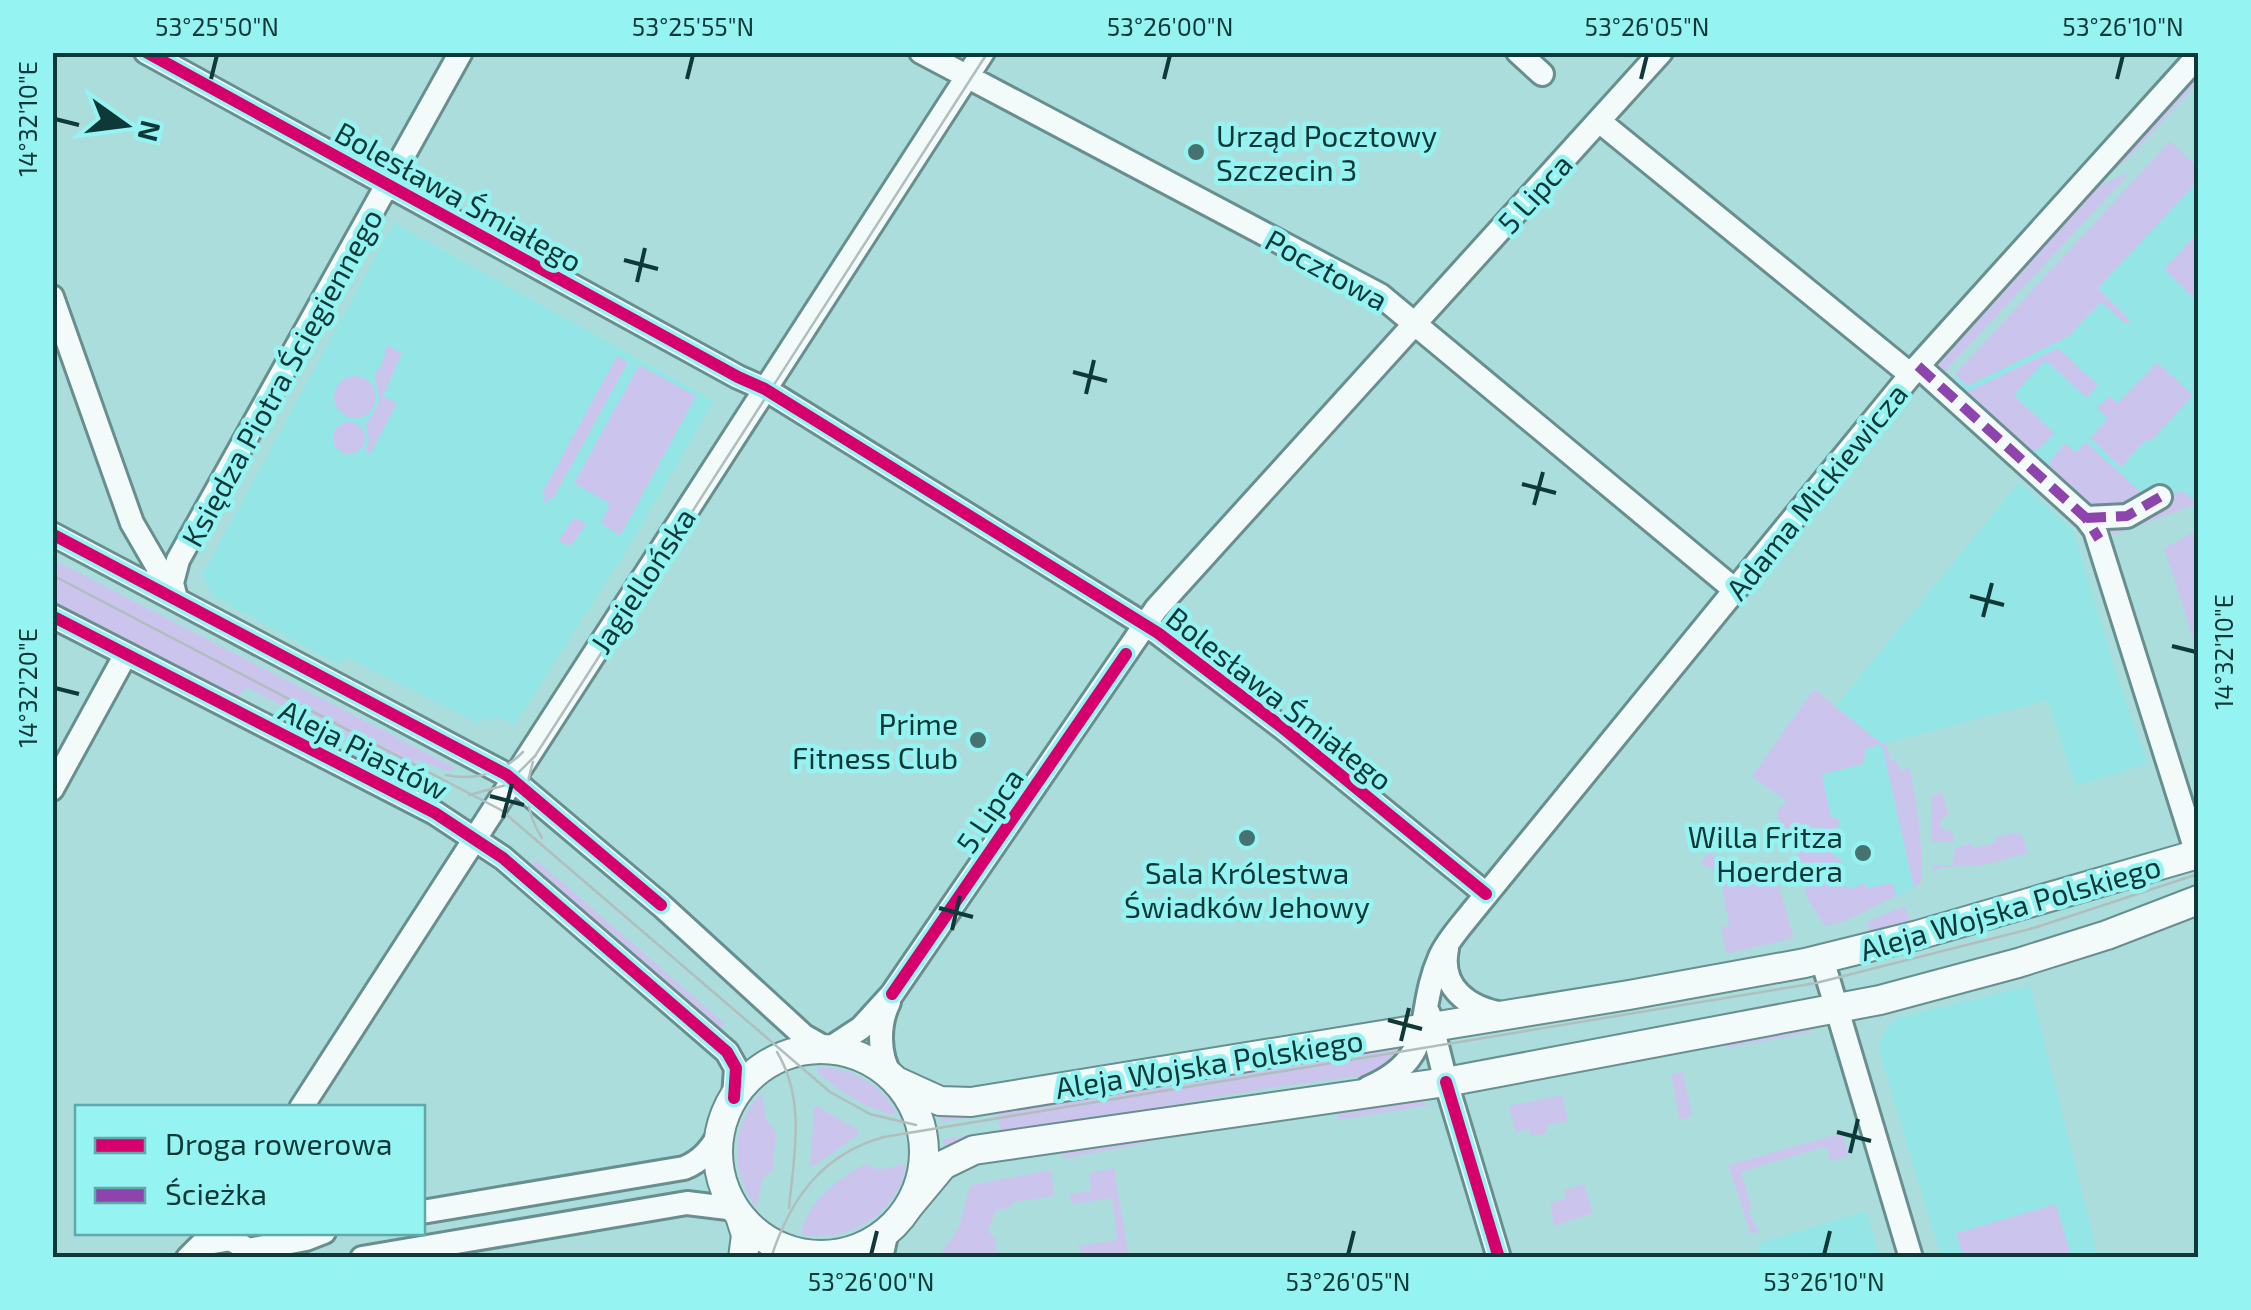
<svg xmlns="http://www.w3.org/2000/svg" width="2251" height="1310" font-family="'Exo 2',sans-serif">
<style>
.built{fill:#94e6e6}
.green{fill:#cbc5ee}
.lines{fill:none;stroke-linecap:round;stroke-linejoin:round}
.minor-casing{stroke:#688e8e;stroke-width:28}
.major-casing{stroke:#688e8e;stroke-width:32}
.minor{stroke:#f2fafa;stroke-width:22}
.major{stroke:#f2fafa;stroke-width:28}
.tram{stroke:#b1bebe;stroke-width:2.5}
.quiet{stroke:#8e44ad;stroke-width:10;stroke-dasharray:20 10;stroke-linecap:butt}
.cycleway-casing{stroke:#95f3f2;stroke-width:19}
.cycleway{stroke:#d6006c;stroke-width:12}
.ticks{fill:none;stroke:#0f3939;stroke-width:4}
.poi-dot{fill:#467272;stroke:#95f3f2;stroke-width:4}
.labels{text-anchor:middle;dominant-baseline:central;stroke-width:9;stroke-linejoin:round;paint-order:stroke}
.poi-label{font-size:30px;fill:#0f3939;stroke:#95f3f2;text-anchor:end}
.street-label{font-size:30px;fill:#0f3939;stroke:#95f3f2}
.neatline{fill:none;stroke:#0f3939;stroke-width:4}
.ticks-label{font-size:25px;text-anchor:middle;fill:#0f3939}
</style>
<rect width="100%" height="100%" fill="#abdddd"/>
<!-- built -->
<path class="built" d="M2170,142L2198,169V503L2117,534L1951,383Z
M394,223L714,401L627,550L514,725L495,715L491,721L483,717L479,724L346,657L339,665L212,595L202,575Z
M2019,482L2073,530L2119,684L2148,763L2076,786L2048,700L1883,744L1914,888L1845,921L1825,926L1807,898L1793,830L1781,831L1777,811L1787,802L1752,776L1814,689L1836,706Z
M2030,986L2098,1257H1941L1878,1047L1885,1029L1898,1018Z
M1866,1211L1880,1257H1761L1757,1246L1766,1241Z"/>
<!-- green -->
<path class="green" d="M2198,71V82L2127,160L2115,169L2111,166Z
M2170,141L2198,168V181L2098,288L2130,320L2126,324L2101,302L2069,336L1967,386L1955,374Z
M2128,173L2127,176L1941,375L1933,363L2089,190Z
M2198,232V302L2164,269Z
M387,345L402,353L383,396L397,403L370,454L365,451L369,439L366,424C383,400 381,402 374,375L382,364Z
M2058,348L2098,385L2087,398L2045,360L2014,395L2054,433L2040,448L2029,452L1965,393Z
M617,356L628,362L553,499L550,498L547,503L543,500L546,496L542,493Z
M2157,362L2193,395L2150,442L2146,439L2121,467L2090,438L2108,418L2097,408L2109,396L2118,403Z
M639,365L696,396L620,536L601,523L610,504L574,483Z
M334 397a21 21 0 1 1 42 0a21 21 0 1 1-42 0Z
M333 438a16 16 0 1 1 32 0a16 16 0 1 1-32 0Z
M2086,442L2148,499L2137,506L2089,508L2048,470L2051,459L2065,443L2076,452Z
M2181,491L2189,495L2196,504L2114,535L2105,527Z
M574,517L586,524L571,546L558,541Z
M2198,530V653L2164,548Z
M52,559L454,767L450,772L416,759L409,771L246,687L237,699L53,606Z
M1814,689L1882,744H1886L1891,762L1895,760L1901,771L1909,767C1918,806 1922,842 1922,882L1914,888L1882,745L1866,748L1863,764L1822,774L1831,818L1838,817L1839,824L1835,830L1836,838L1831,840L1835,858H1840L1845,879L1843,884L1850,889L1865,883L1866,888L1893,883L1896,896L1845,921L1825,926L1807,898L1793,830L1781,831L1777,811L1787,802L1752,776Z
M1942,792L1948,814L1941,819L1940,825L1944,830L1952,831L1954,842H1932L1931,796Z
M2011,833H2020L2028,853L1983,865L1942,867L1933,872L1932,865H1952L1955,848L1972,843L1974,848L1995,843V838Z
M1709,850L1725,872L1727,882L1770,875L1779,886L1794,938L1726,954L1721,928L1729,925L1720,873L1701,864Z
M536,860L552,874L551,880L554,875L725,1024L719,1030L546,883L531,867Z
M1905,906L1910,923L1868,936V921Z
M1808,1025L1816,1026L1808,1033L1726,1048L1725,1041Z
M1395,1045L1401,1054L1382,1073L1269,1088L943,1145L944,1139L1001,1130L998,1114L941,1122L940,1116Z
M818,1067C851,1067 880,1083 896,1112L894,1115C863,1107 840,1092 817,1072Z
M1683,1072L1692,1115L1683,1120L1679,1117L1671,1074Z
M762,1093L766,1120L776,1131L773,1169L762,1180L757,1208C730,1175 729,1123 762,1093Z
M1562,1095L1568,1121L1546,1125L1547,1133L1531,1137L1529,1129L1515,1132L1509,1106Z
M1416,1100L1430,1105L1338,1120L1337,1109Z
M817,1106L857,1129L859,1134L813,1167L810,1165L814,1107Z
M1842,1133L1849,1156L1831,1161L1826,1146L1741,1172L1752,1209L1748,1211L1759,1232L1751,1234L1728,1165Z
M1140,1136L1147,1143L1062,1159L1065,1147Z
M866,1164L878,1170L906,1164C899,1213 849,1244 801,1235C805,1204 839,1177 866,1164Z
M1114,1168L1129,1257H1086L1077,1246L1117,1240L1112,1198L1071,1204L1069,1194L1091,1191L1089,1173Z
M1051,1170L1054,1196L1012,1202V1207L996,1210L988,1231L998,1243L994,1246L1000,1254L995,1257H940C944,1245 953,1239 958,1228C964,1214 965,1199 971,1185Z
M1584,1184L1593,1213L1554,1226L1550,1203L1566,1198L1564,1190Z
M2056,1204L2071,1256L1963,1257L1956,1233Z"/>
<g class="lines">
<defs>
<path id="minor" d="M146,52L738,377L765,389L1158,633L1283,728L1486,894
M921,52L1380,295L1735,590
M1518,52L1542,74
M1599,121L1911,375
M52,297L132,523L172,592
M1918,366L2086,518L2095,530L2197,854
M2086,518L2127,516L2160,497
M52,534L507,775L661,905L804,1036L827,1049
M176,599L172,583L178,560L461,52
M52,616L435,813L503,858L727,1052L736,1068L734,1098
M52,789L126,654
M1447,949C1439,988 1469,1008 1502,1014
M1822,959L1911,1258
M889,1002C878,1024 878,1055 891,1076
M1429,1014L1446,1082L1499,1258
M829,1049L861,1028L892,994L1156,609L1661,52
M1368,1088C1439,1057 1414,1016 1440,957C1447,941 1461,926 1472,912L1918,366L2198,56
M301,1108L983,52
M422,1212L684,1168C702,1161 713,1148 721,1130
M248,1250L306,1239L324,1232
M835,1254L846,1258
M188,1258L202,1244L231,1239L248,1250L251,1258
M362,1258L687,1203L736,1209
M881,1258L887,1231"/>
<path id="major" d="M718 1152a103 103 0 1 1 206 0a103 103 0 1 1-206 0Z
M896,1081L940,1101L971,1102L1629,995L1805,963L1918,935L2198,854
M908,1207L943,1165L974,1150L1446,1082L1880,1000L2018,963L2107,935L2198,900
M740,1216L746,1235L743,1258"/>
</defs>
<!-- minor casing -->
<use href="#minor" class="minor-casing"/>
<!-- major casing -->
<use href="#major" class="major-casing"/>
<!-- minor -->
<use href="#minor" class="minor"/>
<!-- major -->
<use href="#major" class="major"/>
<!-- tram -->
<path class="tram" d="M52,575L501,810L830,1092L870,1114L916,1125
M533,762C524,790 526,813 542,838
M446,775C476,781 501,774 523,752
M469,795L506,785L535,756L988,52
M777,1052C806,1100 794,1155 789,1208
M771,1258C790,1199 822,1154 884,1137L1816,983L2034,928L2198,874"/>
<!-- quiet -->
<path class="quiet" d="M1918,366L2086,518L2099,539
M2086,518L2127,516L2160,497"/>
<defs>
<path id="cycleway" d="M146,52L738,377L765,389L1158,633L1283,728L1486,894
M52,534L507,775L661,905
M52,616L435,813L503,858L727,1052L736,1068L734,1098
M892,994L1126,654
M1446,1082L1499,1258"/>
</defs>
<!-- cycleway casing -->
<use href="#cycleway" class="cycleway-casing"/>
<!-- cycleway -->
<use href="#cycleway" class="cycleway"/>
</g>
<!-- ticks -->
<path class="ticks" d="M211,79L217,55M687,79L693,55M1164,79L1170,55M1641,79L1647,55M2117,79L2123,55M55,119L79,125M624,260L658,269M637,282L645,248M1073,372L1107,381M1086,394L1094,360M1522,484L1556,493M1534,505L1543,472M1970,596L2004,605M1983,617L1992,583M2172,646L2196,652M55,688L79,694M490,796L524,805M503,818L512,784M939,908L973,917M952,930L960,896M1388,1020L1422,1029M1401,1041L1409,1008M1837,1132L1871,1141M1850,1153L1858,1119M871,1255L877,1231M1348,1255L1354,1231M1824,1255L1830,1231"/>
<!-- markers -->
<g class="poi-dot">
<circle cx="1196" cy="152" r="10"/>
<circle cx="978" cy="740" r="10"/>
<circle cx="1247" cy="838" r="10"/>
<circle cx="1863" cy="853" r="10"/>
</g>
<g class="labels">
<!-- poi labels -->
<g class="poi-label">
<text x="1216" y="135" text-anchor="start">Urząd Pocztowy<tspan x="1216" dy="34">Szczecin 3</tspan></text>
<text x="958" y="723">Prime<tspan x="958" dy="34">Fitness Club</tspan></text>
<text x="1843" y="836">Willa Fritza<tspan x="1843" dy="34">Hoerdera</tspan></text>
<text x="1247" y="872" text-anchor="middle">Sala Królestwa<tspan x="1247" dy="34">Świadków Jehowy</tspan></text>
</g>
<!-- street labels -->
<g class="street-label">
<text transform="translate(1534 193) rotate(-48)">5 Lipca</text>
<text transform="translate(459 196) rotate(29)">Bolesława Śmiałego</text>
<text transform="translate(1327 269) rotate(29)">Pocztowa</text>
<text transform="translate(281 377) rotate(-61)">Księdza Piotra Ściegiennego</text>
<text transform="translate(1816 491) rotate(-51)">Adama Mickiewicza</text>
<text transform="translate(642 580) rotate(-57)">Jagiellońska</text>
<text transform="translate(1280 698) rotate(38)">Bolesława Śmiałego</text>
<text transform="translate(364 749) rotate(27)">Aleja Piastów</text>
<text transform="translate(989 810) rotate(-56)">5 Lipca</text>
<text transform="translate(2010 907) rotate(-16)">Aleja Wojska Polskiego</text>
<text transform="translate(1209 1063) rotate(-9)">Aleja Wojska Polskiego</text>
</g>
</g>
<!-- border -->
<rect width="2251" height="1310" fill="none" stroke="#95f3f2" stroke-width="110"/>
<!-- legend -->
<rect x="75" y="1105" width="350" height="130" fill="#95f3f2" stroke="#5fa9a8" stroke-width="2.5"/>
<rect x="95" y="1138" width="50" height="15" fill="#d6006c" stroke="#5fa9a8" stroke-width="2.5"/>
<text x="165" y="1155" font-size="30" fill="#0f3939">Droga rowerowa</text>
<rect x="95" y="1188" width="50" height="15" fill="#8e44ad" stroke="#5fa9a8" stroke-width="2.5"/>
<text x="165" y="1205" font-size="30" fill="#0f3939">Ścieżka</text>
<!-- north arrow -->
<g transform="translate(125 125) rotate(104)" stroke="#95f3f2" stroke-width="8" paint-order="stroke">
<path d="M0-8L18 38L0 25L-18 38Z" fill="#0f3939"/>
<text y="-15" font-size="28" font-weight="bold" text-anchor="middle" fill="#0f3939">N</text>
</g>
<rect x="55" y="55" width="2141" height="1200" class="neatline"/>
<g class="ticks-label">
<text x="217" y="36">53°25'50"N</text>
<text x="693" y="36">53°25'55"N</text>
<text x="1170" y="36">53°26'00"N</text>
<text x="1647" y="36">53°26'05"N</text>
<text x="2123" y="36">53°26'10"N</text>
<text transform="translate(28 119) rotate(-90)" y="9">14°32'10"E</text>
<text transform="translate(2224 652) rotate(-90)" y="9">14°32'10"E</text>
<text transform="translate(28 688) rotate(-90)" y="9">14°32'20"E</text>
<text x="871" y="1291">53°26'00"N</text>
<text x="1348" y="1291">53°26'05"N</text>
<text x="1824" y="1291">53°26'10"N</text>
</g>
</svg>
